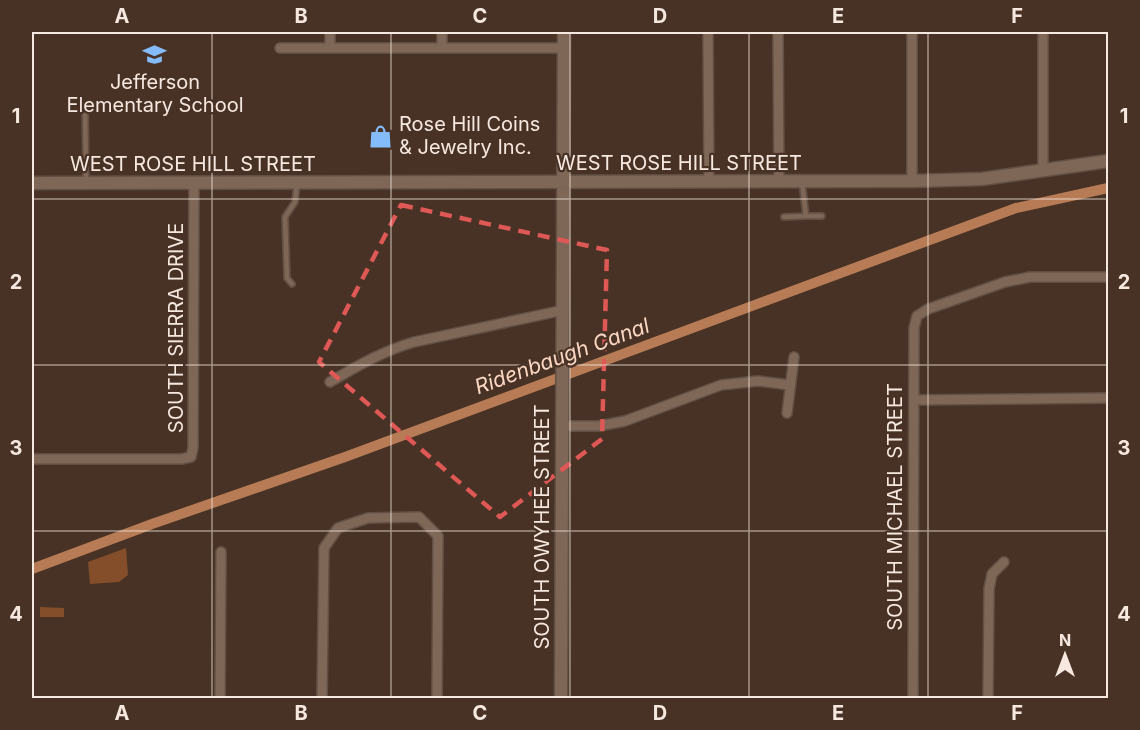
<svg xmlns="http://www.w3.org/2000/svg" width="1140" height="730" font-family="Inter,sans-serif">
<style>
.green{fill:#834e29}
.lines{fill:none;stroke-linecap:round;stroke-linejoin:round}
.canal{stroke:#b77c56;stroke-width:10}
.service-casing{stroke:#624f44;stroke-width:8}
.minor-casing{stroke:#624f44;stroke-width:12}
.tertiary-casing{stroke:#624f44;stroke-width:15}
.service{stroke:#7f6758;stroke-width:4.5}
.minor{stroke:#7f6758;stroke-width:9}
.tertiary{stroke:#7f6758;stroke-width:12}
.marked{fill:none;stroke:#de5856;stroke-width:4.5;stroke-dasharray:12 8;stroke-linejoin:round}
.grid{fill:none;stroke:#f6e7df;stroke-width:1.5;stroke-opacity:0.55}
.labels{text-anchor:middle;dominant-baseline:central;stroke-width:4.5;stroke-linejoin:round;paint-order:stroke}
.poi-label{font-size:20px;fill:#f6e7df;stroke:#483225}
.street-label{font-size:20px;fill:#f6e7df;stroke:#483225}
.water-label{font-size:21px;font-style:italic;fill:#fbd8c3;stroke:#483225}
.neatline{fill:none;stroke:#f6e7df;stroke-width:2}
.grid-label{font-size:20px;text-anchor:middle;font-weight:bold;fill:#f6e7df}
</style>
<rect width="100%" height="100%" fill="#483225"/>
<!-- green -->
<path class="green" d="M126,548L128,575L119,582L90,584L88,562Z
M40,607L64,608V617H40Z"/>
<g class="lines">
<!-- canal -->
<path class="canal" d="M32,569L152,524L345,457L1016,208L1108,188"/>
<defs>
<path id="service" d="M85,104L86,181
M806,216H822
M784,217L806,216L802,182
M292,284L287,278L285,217L295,202L297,183"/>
<path id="minor" d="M330,32V48
M708,32L709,182
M778,32L779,182
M912,32V181
M1043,32V171
M280,48H564
M442,48V32
M330,382C357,366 383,351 414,342L564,310
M914,400L1108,398
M787,413L794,357
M562,426H599L625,421L721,385L758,381L790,385
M32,459H181L191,457L193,448L194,183
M220,698L221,552
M322,698L324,548L338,528L368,518L419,517L438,536L437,698
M913,698L914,328L917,316L928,309L1005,282L1030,277H1108
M988,698L989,589L992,574L1004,562"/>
<path id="tertiary" d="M32,183L912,181L982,179L1108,161
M561,698L564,32"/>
</defs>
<!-- service casing -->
<use href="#service" class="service-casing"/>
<!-- minor casing -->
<use href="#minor" class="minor-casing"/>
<!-- tertiary casing -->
<use href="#tertiary" class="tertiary-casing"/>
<!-- service -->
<use href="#service" class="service"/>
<!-- minor -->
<use href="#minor" class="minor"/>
<!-- tertiary -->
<use href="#tertiary" class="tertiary"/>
</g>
<!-- marked area -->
<path class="marked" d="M401,205L607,250L602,439L500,517L319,362Z"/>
<!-- grid -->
<path class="grid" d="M212,32V698M391,32V698M570,32V698M749,32V698M928,32V698M32,199H1108M32,365H1108M32,531H1108"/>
<!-- icons -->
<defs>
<symbol id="school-bare" viewBox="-9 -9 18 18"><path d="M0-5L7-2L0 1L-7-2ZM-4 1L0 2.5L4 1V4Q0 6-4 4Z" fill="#84bcfb" stroke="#483225" stroke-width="2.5" paint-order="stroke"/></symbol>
<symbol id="shop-bare" viewBox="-9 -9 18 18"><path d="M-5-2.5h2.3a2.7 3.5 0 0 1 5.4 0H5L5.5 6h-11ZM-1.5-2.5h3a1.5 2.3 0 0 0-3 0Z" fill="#84bcfb" stroke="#483225" stroke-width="2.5" paint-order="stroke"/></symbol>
</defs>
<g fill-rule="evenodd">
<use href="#school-bare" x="138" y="38" width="33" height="33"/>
<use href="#shop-bare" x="364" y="120" width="33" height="33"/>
</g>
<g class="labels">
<!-- poi labels -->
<g class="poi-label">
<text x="155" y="82">Jefferson<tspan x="155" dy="23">Elementary School</tspan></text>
<text x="399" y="124" text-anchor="start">Rose Hill Coins<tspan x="399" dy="23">&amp; Jewelry Inc.</tspan></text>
</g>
<!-- street labels -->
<g class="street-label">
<text x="679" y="163">WEST ROSE HILL STREET</text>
<text x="193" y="164">WEST ROSE HILL STREET</text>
<text transform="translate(176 328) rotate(-90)">SOUTH SIERRA DRIVE</text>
<text transform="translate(895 507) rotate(-90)">SOUTH MICHAEL STREET</text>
<text transform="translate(542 527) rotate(-90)">SOUTH OWYHEE STREET</text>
</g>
<!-- water labels -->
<g class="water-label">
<text transform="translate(562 356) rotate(-20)">Ridenbaugh Canal</text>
</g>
</g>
<!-- border -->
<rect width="1140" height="730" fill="none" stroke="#483225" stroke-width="66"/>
<!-- north arrow -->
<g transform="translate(1065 655)" stroke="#483225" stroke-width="4.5" paint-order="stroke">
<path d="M0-4.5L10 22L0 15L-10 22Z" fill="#f6e7df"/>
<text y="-9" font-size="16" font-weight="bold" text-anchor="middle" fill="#f6e7df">N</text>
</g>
<rect x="33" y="33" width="1074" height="664" class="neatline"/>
<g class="grid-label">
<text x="122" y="23">A</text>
<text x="301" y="23">B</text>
<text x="480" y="23">C</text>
<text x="660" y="23">D</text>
<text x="838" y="23">E</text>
<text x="1017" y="23">F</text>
<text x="16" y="123">1</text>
<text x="1124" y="123">1</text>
<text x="16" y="289">2</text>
<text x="1124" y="289">2</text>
<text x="16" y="455">3</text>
<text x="1124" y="455">3</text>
<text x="16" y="621">4</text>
<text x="1124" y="621">4</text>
<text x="122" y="720">A</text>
<text x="301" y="720">B</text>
<text x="480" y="720">C</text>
<text x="660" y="720">D</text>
<text x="838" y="720">E</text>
<text x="1017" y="720">F</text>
</g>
</svg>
